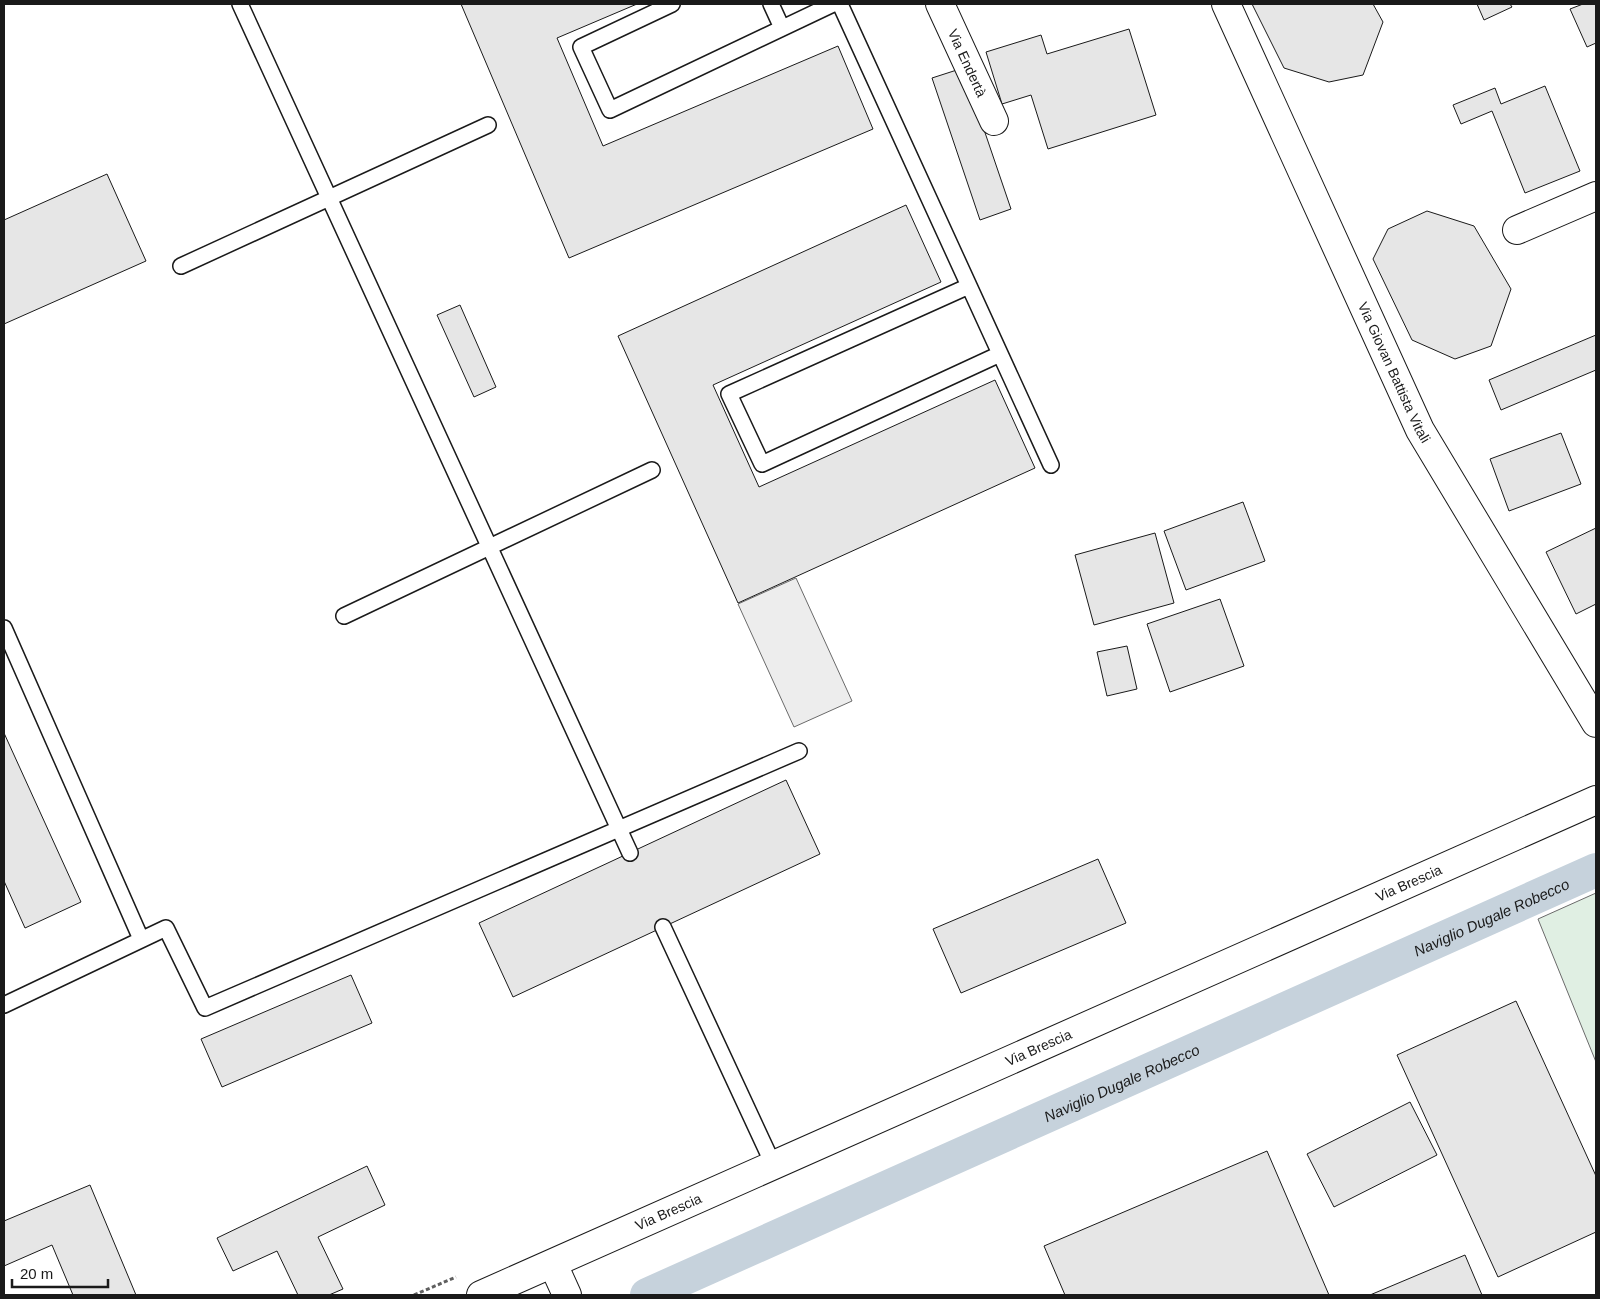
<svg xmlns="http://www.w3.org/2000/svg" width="1600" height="1299" font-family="Helvetica,sans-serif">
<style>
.green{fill:#e0efe3;stroke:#6a6a6a}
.parking{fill:#ededed;stroke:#6a6a6a}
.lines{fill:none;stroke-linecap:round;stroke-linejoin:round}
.canal{stroke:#c6d2dc;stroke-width:34}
.building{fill:#e6e6e6;stroke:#1a1a1a}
.lane-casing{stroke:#1a1a1a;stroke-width:18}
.street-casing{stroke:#1a1a1a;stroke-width:30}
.secondary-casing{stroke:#1a1a1a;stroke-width:30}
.path{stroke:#5f5f5f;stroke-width:3;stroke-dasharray:4 2.5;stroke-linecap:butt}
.lane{stroke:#fff;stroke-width:15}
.street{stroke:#fff;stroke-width:28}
.secondary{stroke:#fff;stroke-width:28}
.labels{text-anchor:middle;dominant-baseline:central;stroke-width:4;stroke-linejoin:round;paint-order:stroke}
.street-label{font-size:14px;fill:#1a1a1a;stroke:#fff}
.water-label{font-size:15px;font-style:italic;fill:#1a1a1a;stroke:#fff}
</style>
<rect width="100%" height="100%" fill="#fff"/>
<!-- green -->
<path class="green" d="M1596,893V1062L1538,919Z"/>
<!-- parking -->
<path class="parking" d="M796,578L852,701L794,727L738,604Z"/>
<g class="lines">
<!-- canal -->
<path class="canal" id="s1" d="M647,1295L1596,870"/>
</g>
<!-- building -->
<path class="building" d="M461,4H637L557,38L603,146L838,46L873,129L569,258Z
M1252,4H1373L1383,22L1363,75L1329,82L1284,68Z
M1477,4H1510L1512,7L1484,20Z
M1583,4H1596V43L1587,47L1570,9Z
M1129,29L1156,115L1048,149L1031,95L1002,104L986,52L1041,35L1047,54Z
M963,68L1011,209L980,220L932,78Z
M1545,86L1580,171L1525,193L1492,111L1461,124L1453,105L1495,88L1501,104Z
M107,174L146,261L4,324V220Z
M906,205L941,282L713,385L759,487L995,380L1035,468L738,603L618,336Z
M1427,211L1474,226L1511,289L1491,346L1455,359L1412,340L1373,259L1388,229Z
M460,305L496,387L474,397L437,315Z
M1596,335V370L1501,410L1489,380Z
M1561,433L1581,484L1509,511L1490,459Z
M1243,502L1265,561L1186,590L1164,531Z
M1596,528V604L1576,614L1546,552Z
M1155,533L1174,603L1094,625L1075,555Z
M1220,599L1244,666L1170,692L1147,624Z
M1127,646L1137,689L1107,696L1097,652Z
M4,733L81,902L25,928L4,881Z
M786,780L820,854L513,997L479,923Z
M1098,859L1126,923L961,993L933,929Z
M351,975L372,1023L222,1087L201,1039Z
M1516,1001L1596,1176V1232L1498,1277L1397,1055Z
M1410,1102L1437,1155L1334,1207L1307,1154Z
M1267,1151L1329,1295H1065L1044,1246Z
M367,1166L385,1205L318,1237L343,1289L329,1295H298L277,1251L233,1271L217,1238Z
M90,1185L136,1295H73L52,1245L4,1266V1221Z
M1465,1255L1482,1295H1370Z"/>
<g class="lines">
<defs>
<path id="lane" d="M240,4L630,853
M672,4L581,47L610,110L833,4
M771,4L782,28
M840,4L1051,465
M181,266L488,125
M969,286L729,394L762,464L1000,354
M344,616L652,470
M4,628L141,939
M663,927L773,1164
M4,1005L166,928L205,1008L799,751"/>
<g id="street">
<path id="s2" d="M940,4L994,121"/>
<path id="s3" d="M1226,4L1420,430L1596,723"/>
<path d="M1517,230L1596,196"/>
</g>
<g id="secondary">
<path d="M553,1264L567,1295"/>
<path id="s4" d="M481,1295L1596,800"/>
</g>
</defs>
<!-- lane casing -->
<use href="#lane" class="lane-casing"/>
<!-- street casing -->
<use href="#street" class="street-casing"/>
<!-- secondary casing -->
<use href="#secondary" class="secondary-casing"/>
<!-- path -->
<path class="path" d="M414,1295L456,1277"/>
<!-- lane -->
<use href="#lane" class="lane"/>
<!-- street -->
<use href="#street" class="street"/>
<!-- secondary -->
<use href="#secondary" class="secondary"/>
</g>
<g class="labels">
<!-- street labels -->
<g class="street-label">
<text stroke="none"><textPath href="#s2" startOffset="65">Via Endertà</textPath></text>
<text stroke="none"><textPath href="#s3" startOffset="405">Via Giovan Battista Vitali</textPath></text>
<text stroke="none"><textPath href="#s4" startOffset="1015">Via Brescia</textPath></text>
<text stroke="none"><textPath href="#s4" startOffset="610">Via Brescia</textPath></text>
<text stroke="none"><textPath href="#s4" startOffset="205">Via Brescia</textPath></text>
</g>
<!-- water labels -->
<g class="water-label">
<text stroke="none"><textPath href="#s1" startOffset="925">Naviglio Dugale Robecco</textPath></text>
<text stroke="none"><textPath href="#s1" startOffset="520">Naviglio Dugale Robecco</textPath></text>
</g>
</g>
<!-- border -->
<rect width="1600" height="1299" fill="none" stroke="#1a1a1a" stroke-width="10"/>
<!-- scale -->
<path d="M12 1279v8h96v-8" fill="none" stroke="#1a1a1a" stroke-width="2.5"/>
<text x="20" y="1279" font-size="15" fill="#1a1a1a" stroke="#ffffff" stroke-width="4" paint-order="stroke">20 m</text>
</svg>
